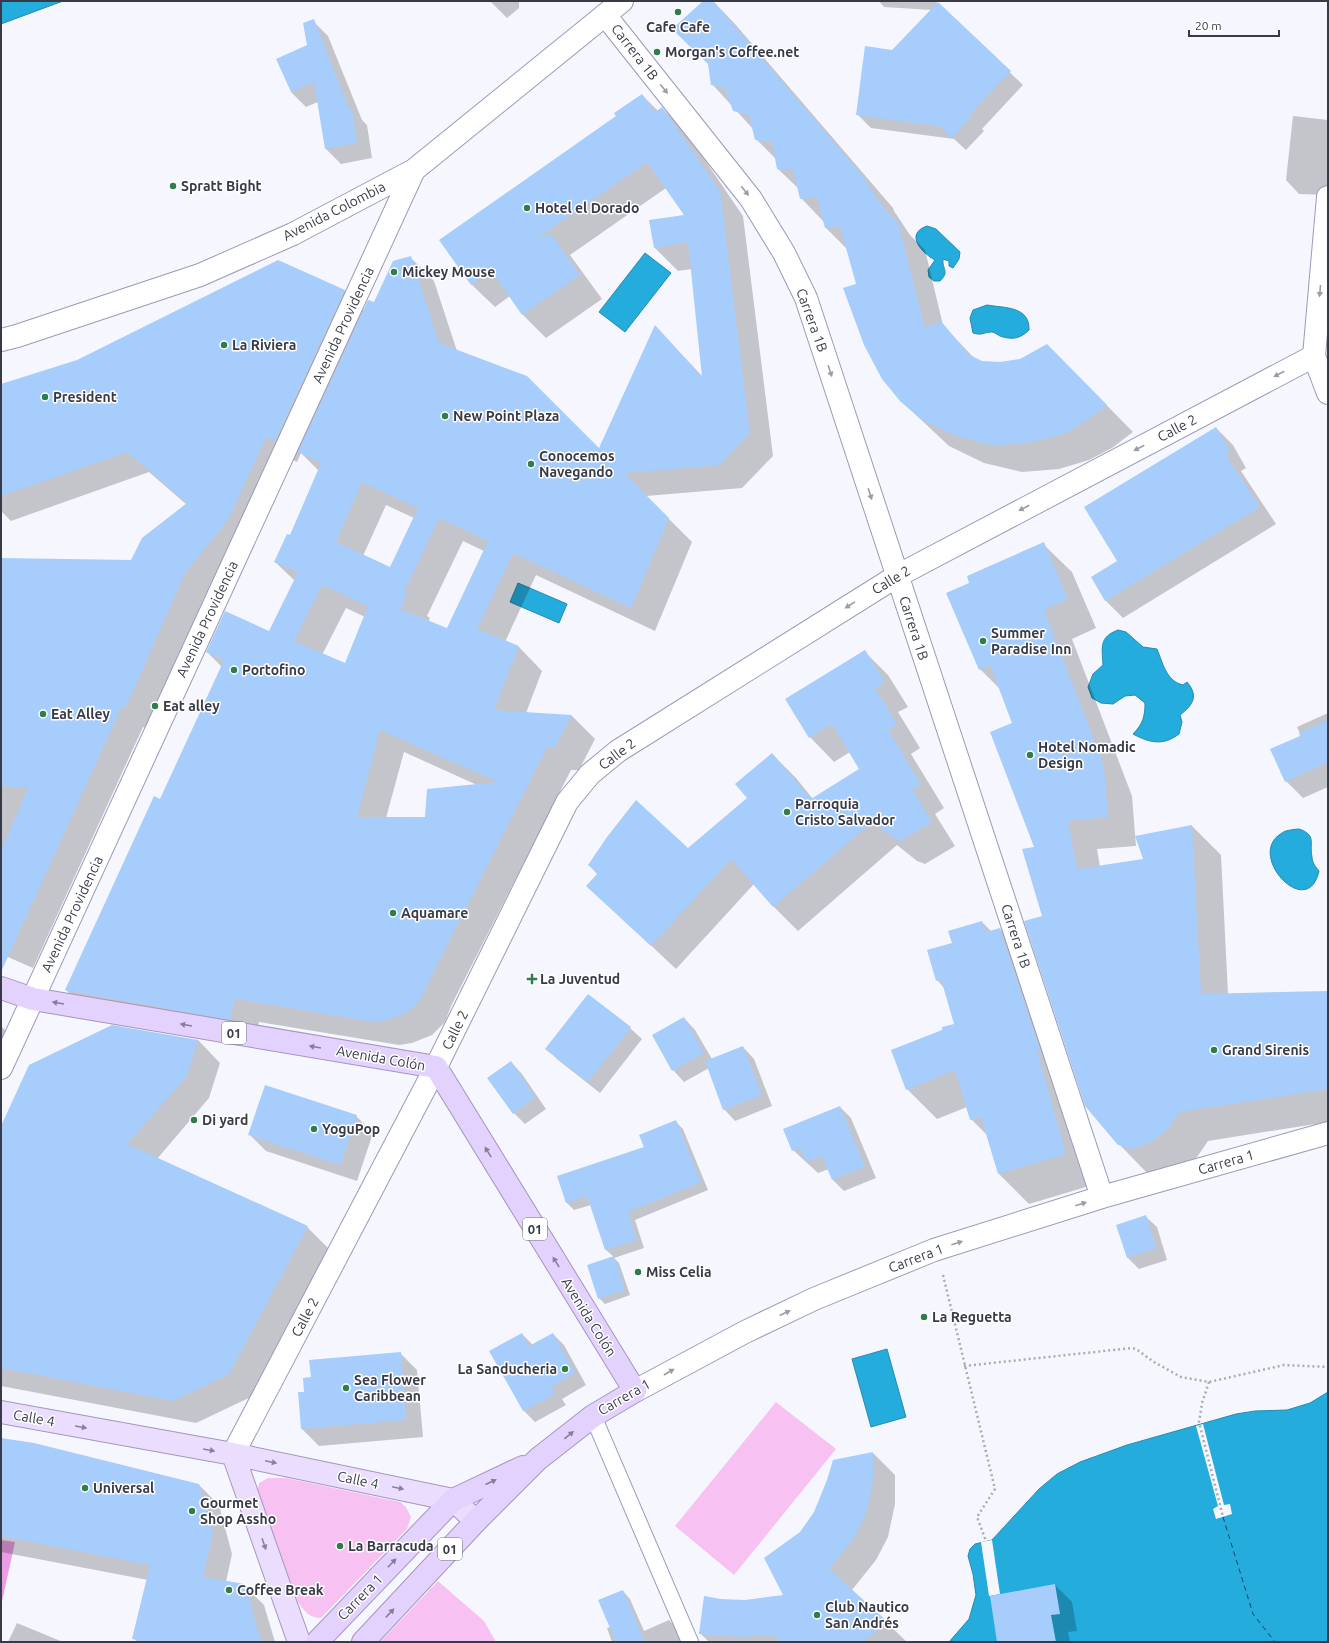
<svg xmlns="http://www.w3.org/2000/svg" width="1329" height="1643" font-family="Ubuntu,sans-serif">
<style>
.green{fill:#f7c1f2}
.forest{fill:#ea9de4}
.water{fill:#23acdc;stroke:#298aaf}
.pier{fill:#f6f7fe}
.shadow{fill:#0003;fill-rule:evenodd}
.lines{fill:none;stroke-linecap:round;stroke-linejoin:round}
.ferry{stroke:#12475b;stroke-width:1;stroke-dasharray:5 4;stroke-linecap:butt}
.building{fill:#a6cdfb;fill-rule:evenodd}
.service-casing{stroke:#979bba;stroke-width:18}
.pedestrian-casing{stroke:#979bba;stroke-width:24}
.tertiary-casing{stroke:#979bba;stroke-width:24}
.primary-casing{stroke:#a496bd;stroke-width:24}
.trunk-casing{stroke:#a496bd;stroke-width:24}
.path{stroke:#a9abb4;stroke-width:2.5;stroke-dasharray:2 3;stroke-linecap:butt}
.service{stroke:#fff;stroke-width:16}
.pedestrian{stroke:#fff;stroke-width:22}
.tertiary{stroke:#fff;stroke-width:22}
.primary{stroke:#ebddfe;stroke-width:22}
.trunk{stroke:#e4d2fe;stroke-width:22}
.oneway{fill:#9c9ca3}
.oneway2{fill:#857e99}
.oneway3{fill:#898399}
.poi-dot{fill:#317c4b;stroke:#fff;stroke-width:1.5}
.labels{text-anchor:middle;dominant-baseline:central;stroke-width:3;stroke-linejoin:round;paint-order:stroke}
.shield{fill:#fff;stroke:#74757e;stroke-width:1}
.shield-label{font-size:13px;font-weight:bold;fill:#383a47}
.poi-label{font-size:14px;font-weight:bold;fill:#383a47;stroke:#fff;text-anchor:start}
.street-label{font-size:14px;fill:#383a47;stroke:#fff}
</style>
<rect width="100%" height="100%" fill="#f6f7fe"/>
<!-- green -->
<path class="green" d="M776,1402L836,1449L734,1575L675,1526Z
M268,1478H286L400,1502L406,1507L411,1517L407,1529L321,1618C308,1617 305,1612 298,1602L260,1504L257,1493L259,1483Z
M438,1581L484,1621L496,1642H380Z"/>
<!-- forest -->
<path class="forest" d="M1,1540L15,1542L1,1606Z"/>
<!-- water -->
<path class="water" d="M1,1H63L1,24Z
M927,226L936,229L960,252L959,259L953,268L949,266V261L943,259C942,270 950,271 940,281H934L929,277L928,270L935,260C922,253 904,234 927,226Z
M645,253L671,273L625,332L599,312Z
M987,305C1004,308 1030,306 1029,330C1020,339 1012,340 1000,336C998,335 994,332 992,332C983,332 983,336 973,333L970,318L973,310Z
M518,583L567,604L559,623L510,602Z
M1118,630L1126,632L1143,647L1157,649C1163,663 1166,681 1183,685L1187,682C1199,696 1193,705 1180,715L1182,722L1179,734C1163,746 1150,743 1133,734C1143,724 1145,716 1145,703L1135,695L1125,696L1113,704L1101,703L1092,698L1088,687L1093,674L1103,665C1102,647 1099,637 1118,630Z
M1299,829C1317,835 1309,843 1312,857C1312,863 1316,867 1319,871C1308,921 1248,858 1279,835C1281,834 1284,831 1286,831C1290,830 1295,829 1299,829Z
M887,1349L906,1417L871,1427L852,1359Z
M1328,1392V1642H949L969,1619L976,1595L973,1574L968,1556L970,1549L975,1544L992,1540L1039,1489L1057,1474L1080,1462L1127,1445L1236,1414L1255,1411L1287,1410L1310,1403Z"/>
<!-- pier -->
<path class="pier" d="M1203,1424L1224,1505L1230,1504L1232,1514L1216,1519L1213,1509L1218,1506L1196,1426Z
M992,1540L1000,1594L989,1596L981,1542Z"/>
<!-- shadow -->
<path class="shadow" d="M490,1H519V8L507,18Z
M704,1H713L735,24L893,208L894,211L910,235L925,250L943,325L975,359L982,362L1074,372L1133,432L1112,448L1089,460L1059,469L1022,472L984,463L949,446L900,400L858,284L847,249L826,228L824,222L801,198L799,189L778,169L776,159L756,139L754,130L712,84Z
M879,1H935L1023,85L982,129L984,131L966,150L954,139L871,128L857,114L892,51L932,10L884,7Z
M313,21L328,36L362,120L367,125L372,158L341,164L326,149L318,102L306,107L291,92L308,45Z
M642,95L658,111L662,108L685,131L743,216L773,456L742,488L646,496L692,542L655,631L536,575L505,642L519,647L542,671L526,713L572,716L595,739L579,770H571L451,1006L445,1022L432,1035L412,1043L399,1045L259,1022L253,1042L89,1013L66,990L161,801L222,667L207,652L270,632L295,581L275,562L291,537L319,471L301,453L297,462L287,457L248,542L206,594L147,728L143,727L33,968L1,954V559L132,561L187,505L149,472L11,521L1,511V385L345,291L364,310L374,304L410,257L434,281L457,351L599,450L655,326L703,377L692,269L678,271L655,248L685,216L666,188L570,255L602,299L546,338L523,315L510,296L495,307L471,284L618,117ZM386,505L414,518L391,568L363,556ZM463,541L484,551L448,630L428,622L430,618L427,616ZM346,608L365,617L345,665L322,655ZM404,752L477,785L426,818H386Z
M1293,116L1328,120L1327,195L1299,194L1286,180Z
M1216,428L1233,445L1246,468L1241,471L1276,524L1123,618L1106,601L1093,578L1119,561Z
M1043,544L1072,572L1096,628L1072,639L1132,796L1136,846L1097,849L1100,867L1145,860L1192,826L1221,855L1228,994L1328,992V1122L1208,1141L1197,1157L1180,1170L1148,1174L1119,1144L1043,916L1035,847L1013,724L1001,690L980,669L971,583Z
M864,651L888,675L908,707L898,712L920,748L911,754L944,808L935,814L955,846L925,864L917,861L897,845L798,931L774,907L754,884L676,969L588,886L598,875L589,865L688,849L748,798L772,754L796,778L813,799L861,770L850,752L834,762L810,737L787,699Z
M1328,713V787L1303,798L1286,781L1301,736L1297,727Z
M982,922L992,932L1000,929L1030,960L1096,1184L1029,1204L999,1174L988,1136L971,1119L967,1107L937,1119L907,1089L943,1030L955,1024L944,988L937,980L953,944Z
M588,995L630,1028L642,1039L600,1093L558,1060L547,1049Z
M684,1018L695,1030L712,1059L743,1047L754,1059L772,1106L735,1121L724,1109L709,1068L684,1082L673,1070Z
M1,1026L9,1034L1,1052Z
M198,1040L220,1063L209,1098L157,1159L307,1227L329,1249L251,1397L196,1423L1,1386V1129Z
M511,1062L522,1074L546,1109L525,1124L514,1113Z
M840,1107L851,1118L876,1178L844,1191L833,1180L829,1169L818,1173L793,1150Z
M356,1116L373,1133L357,1181L266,1151L249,1134Z
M675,1121L683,1129L708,1190L635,1220L644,1248L614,1258L619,1263L630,1295L605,1304L599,1298L588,1266L614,1257L606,1250L591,1205L574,1210L566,1202L558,1177L645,1147L640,1136Z
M1145,1216L1157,1227L1167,1260L1139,1269L1128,1258Z
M522,1334L533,1345L553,1334L564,1345L586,1385L562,1399L566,1405L535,1422L524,1411L491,1351Z
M400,1353L417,1370L423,1437L319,1446L302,1429L299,1393L305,1392L312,1378Z
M1,1439L199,1485L219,1505L232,1554L226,1582L244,1585L264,1605L275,1642H137L134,1638L148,1580L1,1552Z
M873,1453L895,1475V1504L888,1537L876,1560L852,1590L907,1642H709L700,1633L721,1600L745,1601L785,1596L801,1533Z
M1055,1585L1072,1602L1077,1631L1068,1632L1070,1642H999Z
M623,1591L630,1599L644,1631L669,1620L677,1628L684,1642H612L607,1628L610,1627Z
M17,1623L63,1642H8Z"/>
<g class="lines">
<!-- ferry -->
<path class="ferry" d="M1223,1517L1253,1614L1275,1642"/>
</g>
<!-- building -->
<path class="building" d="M703,1H713L867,181V184L884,209L898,222L925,328L941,321L968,354L982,361L1000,362L1020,359L1047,344L1107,405L1086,421L1063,434L1032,442L995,446L956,436L922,420L900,401L882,379L864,345L843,288L856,284L840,226L825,228L817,197L800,199L793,170L777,169L772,142L755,140L749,115L733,111L725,88L711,85L708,64L672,29Z
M938,2L1011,71L969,115L971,117L952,138L939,126L856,115L865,46L892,50Z
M314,19L349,109H352L357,143L325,149L314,82L291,92L276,59L307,45L303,23Z
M642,94L655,112L662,107L720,191L750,433L719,465L624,473L669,518L631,608L513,553L477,629L519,646L494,710L572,715L555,747H547L428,983L421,999L408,1012L389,1020L375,1022L235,999L230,1020L65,990L154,796L160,799L224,660L206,652L225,611L269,631L298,572L274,562L287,534L290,535L321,463L298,452L368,300L374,302L393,261L411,256L439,343L527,376L599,448L655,325L702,377L688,242L654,248L649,220L684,215L647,162L539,237L552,235L580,275L522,315L491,270L471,285L439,240L616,116L614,113ZM362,482L418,508L390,567L336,542ZM439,518L488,541L447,628L400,609L407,594L404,592ZM322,585L368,606L345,663L294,641ZM380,730L498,782L427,789L425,817H357Z
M278,260L345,290L275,441L266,437L228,520L185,573L126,707L122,706L1,972V851L28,788L1,786V558L131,560L142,538L187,503L127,452L1,496V384L77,360Z
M1216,427L1230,451L1225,454L1260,507L1105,601L1091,577L1117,561L1084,507Z
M1044,542L1068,599L1044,610L1104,766L1108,817L1068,821L1077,869L1143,859L1135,836L1192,825L1201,994L1328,991V1089L1179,1112L1169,1128L1151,1142L1133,1149L1118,1145L1085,1106L1024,921L1042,916L1022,849L1034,847L990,732L1012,723L990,665L979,670L946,593L969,583L967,576Z
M865,650L885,682L875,688L897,724L888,730L921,784L912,789L932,822L900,841L892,837L873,821L773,907L731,859L651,946L586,886L598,873L588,865L607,837L636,800L688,848L747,798L735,784L772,753L811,799L859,769L832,724L809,738L785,699Z
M1328,720V762L1285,782L1270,749L1300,736L1299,733Z
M982,921L986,932L1000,928L1042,1056L1036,1048L1066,1154L998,1174L981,1117L970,1120L955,1070L906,1090L891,1050L942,1030V1027L954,1024L941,979L936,981L927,950L952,943L948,931Z
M588,994L631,1027L588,1082L545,1049Z
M684,1017L704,1053L672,1071L652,1035Z
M112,1025L198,1040L187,1076L127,1144L308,1226L229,1374L173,1401L1,1368V1126L29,1065Z
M743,1046L762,1095L723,1110L705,1061Z
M511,1061L535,1097L513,1114L487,1078Z
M265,1085L357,1115L340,1165L248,1135Z
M840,1106L865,1167L832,1180L822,1156L806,1162L800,1148L792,1151L783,1129Z
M676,1120L701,1182L628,1212L637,1240L605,1250L587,1196L566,1203L557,1176L644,1147L639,1135Z
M1146,1215L1156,1248L1127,1258L1116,1225Z
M614,1256L625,1290L598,1299L587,1265Z
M522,1333L529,1346L553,1333L575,1373L551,1387L555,1394L523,1411L489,1351Z
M401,1352L406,1420L301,1429L298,1392H304L303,1378L311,1377L309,1360Z
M1,1438L34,1443L199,1484L213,1534L203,1577L245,1584L261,1642H148L132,1639L150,1565L1,1536Z
M873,1452V1481L866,1514L854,1538L829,1569L888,1622L863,1642H780L776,1635L740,1637L699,1634L704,1596L721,1599L745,1600L783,1595L764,1558L800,1532L814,1512L827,1480L833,1460Z
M1055,1584L1060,1614L1051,1615L1056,1642H997L990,1596Z
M623,1590L634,1616L644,1642H616L598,1600Z"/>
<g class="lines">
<defs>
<path id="service" d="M593,1416L690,1642"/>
<path id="pedestrian" d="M1,340L17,336L200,275L293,234L414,170L605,15
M1,1068L414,170"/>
<path id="tertiary" d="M622,1L605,15L751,199L784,253L806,298L1102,1197
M1328,197L1314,356L1328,393
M635,1391L745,1332L814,1299L934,1250L1102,1197L1328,1133
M233,1454L436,1067L567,802L590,774L618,751L897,576L1314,356"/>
<path id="primary" d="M1,1412L233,1454L453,1500L476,1521
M233,1454L299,1642"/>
<path id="trunk" d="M1,988L33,999L436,1067L635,1391L593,1416L538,1459L476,1521L363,1642
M317,1642L453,1500L523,1467"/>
</defs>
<!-- service casing -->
<use href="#service" class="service-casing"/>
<!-- pedestrian casing -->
<use href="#pedestrian" class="pedestrian-casing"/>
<!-- tertiary casing -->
<use href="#tertiary" class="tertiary-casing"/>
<!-- primary casing -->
<use href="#primary" class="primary-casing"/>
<!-- trunk casing -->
<use href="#trunk" class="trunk-casing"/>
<!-- path -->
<path class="path" d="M943,1275L995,1489L977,1517L986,1541
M964,1366L1132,1348L1136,1349L1154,1362L1181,1377L1209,1382L1284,1365L1328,1367
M1209,1382L1202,1403L1199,1422L1223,1517"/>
<!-- service -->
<use href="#service" class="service"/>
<!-- pedestrian -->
<use href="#pedestrian" class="pedestrian"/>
<!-- tertiary -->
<use href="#tertiary" class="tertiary"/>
<!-- primary -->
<use href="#primary" class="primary"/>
<!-- trunk -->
<use href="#trunk" class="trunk"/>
</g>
<!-- one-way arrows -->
<defs><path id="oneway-solid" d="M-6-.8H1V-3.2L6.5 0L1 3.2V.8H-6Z"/></defs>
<g class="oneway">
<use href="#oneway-solid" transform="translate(664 89) rotate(52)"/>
<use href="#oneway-solid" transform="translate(745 191) rotate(52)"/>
<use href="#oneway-solid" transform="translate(1320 291) rotate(95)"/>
<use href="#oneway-solid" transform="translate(830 371) rotate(72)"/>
<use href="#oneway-solid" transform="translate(1279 374) rotate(152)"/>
<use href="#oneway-solid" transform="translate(1139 448) rotate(152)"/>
<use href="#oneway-solid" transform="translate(870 494) rotate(72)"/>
<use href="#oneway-solid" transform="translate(1024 508) rotate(152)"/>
<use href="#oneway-solid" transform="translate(850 605) rotate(148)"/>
<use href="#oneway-solid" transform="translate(1081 1204) rotate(-18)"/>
<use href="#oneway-solid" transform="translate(957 1243) rotate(-18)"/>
<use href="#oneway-solid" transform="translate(785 1313) rotate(-25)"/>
<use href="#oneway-solid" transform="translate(669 1372) rotate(-30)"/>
</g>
<g class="oneway2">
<use href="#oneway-solid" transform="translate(58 1003) rotate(-170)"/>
<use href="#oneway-solid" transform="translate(186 1025) rotate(-170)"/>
<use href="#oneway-solid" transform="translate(315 1047) rotate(-170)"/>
<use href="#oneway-solid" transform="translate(488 1152) rotate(-122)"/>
<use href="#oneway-solid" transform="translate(556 1262) rotate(-122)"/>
<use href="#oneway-solid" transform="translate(569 1435) rotate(-39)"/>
<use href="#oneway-solid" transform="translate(491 1482) rotate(-25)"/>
<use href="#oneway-solid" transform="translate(392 1563) rotate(-46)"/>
<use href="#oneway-solid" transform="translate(390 1613) rotate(-47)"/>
</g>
<g class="oneway3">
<use href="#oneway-solid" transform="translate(81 1427) rotate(10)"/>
<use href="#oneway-solid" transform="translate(209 1450) rotate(10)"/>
<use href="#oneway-solid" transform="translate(271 1462) rotate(12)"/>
<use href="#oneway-solid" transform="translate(398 1488) rotate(12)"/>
<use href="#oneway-solid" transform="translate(264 1544) rotate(71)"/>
</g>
<!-- markers -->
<g class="poi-dot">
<circle cx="678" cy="12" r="4"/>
<circle cx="657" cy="52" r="4"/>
<circle cx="173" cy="186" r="4"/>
<circle cx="527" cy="208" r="4"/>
<circle cx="394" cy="272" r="4"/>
<circle cx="224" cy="345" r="4"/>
<circle cx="45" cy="397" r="4"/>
<circle cx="445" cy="416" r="4"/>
<circle cx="531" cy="464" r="4"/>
<circle cx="983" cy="641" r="4"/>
<circle cx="234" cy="670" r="4"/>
<circle cx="155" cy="706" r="4"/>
<circle cx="43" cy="714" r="4"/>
<circle cx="1030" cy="755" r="4"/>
<circle cx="787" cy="812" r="4"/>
<circle cx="393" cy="913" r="4"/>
<path d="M530 973h4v4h4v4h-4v4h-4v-4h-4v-4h4z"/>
<circle cx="1214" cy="1050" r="4"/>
<circle cx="194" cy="1120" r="4"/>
<circle cx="314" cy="1129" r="4"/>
<circle cx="638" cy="1272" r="4"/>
<circle cx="924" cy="1317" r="4"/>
<circle cx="565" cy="1369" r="4"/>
<circle cx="346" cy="1388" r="4"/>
<circle cx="85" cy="1488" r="4"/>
<circle cx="192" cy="1511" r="4"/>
<circle cx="340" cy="1546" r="4"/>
<circle cx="229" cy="1590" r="4"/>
<circle cx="817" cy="1615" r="4"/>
</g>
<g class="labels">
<!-- shield labels -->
<g class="shield">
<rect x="222" y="1022" width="24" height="22" rx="3"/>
<rect x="523" y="1218" width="24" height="22" rx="3"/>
<rect x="438" y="1538" width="24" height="22" rx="3"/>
</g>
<g class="shield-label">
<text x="234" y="1033">01</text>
<text x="535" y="1229">01</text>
<text x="450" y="1549">01</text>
</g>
<!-- poi labels -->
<g class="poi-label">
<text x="678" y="27" text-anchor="middle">Cafe Cafe</text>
<text x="665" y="52">Morgan's Coffee.net</text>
<text x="181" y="186">Spratt Bight</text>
<text x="535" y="208">Hotel el Dorado</text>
<text x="402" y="272">Mickey Mouse</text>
<text x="232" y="345">La Riviera</text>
<text x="53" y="397">President</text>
<text x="453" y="416">New Point Plaza</text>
<text x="539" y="456">Conocemos<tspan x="539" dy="16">Navegando</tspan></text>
<text x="991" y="633">Summer<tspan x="991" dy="16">Paradise Inn</tspan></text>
<text x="242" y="670">Portofino</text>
<text x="163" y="706">Eat alley</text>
<text x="51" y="714">Eat Alley</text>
<text x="1038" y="747">Hotel Nomadic<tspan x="1038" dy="16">Design</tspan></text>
<text x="795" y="804">Parroquia<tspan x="795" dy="16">Cristo Salvador</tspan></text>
<text x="401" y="913">Aquamare</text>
<text x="540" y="979">La Juventud</text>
<text x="1222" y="1050">Grand Sirenis</text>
<text x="202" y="1120">Di yard</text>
<text x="322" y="1129">YoguPop</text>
<text x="646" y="1272">Miss Celia</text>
<text x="932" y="1317">La Reguetta</text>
<text x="557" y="1369" text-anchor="end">La Sanducheria</text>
<text x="354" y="1380">Sea Flower<tspan x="354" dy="16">Caribbean</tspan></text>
<text x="93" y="1488">Universal</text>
<text x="200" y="1503">Gourmet<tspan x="200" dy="16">Shop Assho</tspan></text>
<text x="348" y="1546">La Barracuda</text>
<text x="237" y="1590">Coffee Break</text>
<text x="825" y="1607">Club Nautico<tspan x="825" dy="16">San Andrés</tspan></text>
</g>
<!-- street labels -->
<g class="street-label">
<text transform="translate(635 52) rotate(52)">Carrera 1B</text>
<text transform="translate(334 211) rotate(-27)">Avenida Colombia</text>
<text transform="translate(812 320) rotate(70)">Carrera 1B</text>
<text transform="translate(343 325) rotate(-65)">Avenida Providencia</text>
<text transform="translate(1177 428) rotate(-28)">Calle 2</text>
<text transform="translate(891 580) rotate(-31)">Calle 2</text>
<text transform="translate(207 619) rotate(-65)">Avenida Providencia</text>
<text transform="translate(914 628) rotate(72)">Carrera 1B</text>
<text transform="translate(617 754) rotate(-37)">Calle 2</text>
<text transform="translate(72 914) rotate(-65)">Avenida Providencia</text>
<text transform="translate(1016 936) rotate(72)">Carrera 1B</text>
<text transform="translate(455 1030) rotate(-64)">Calle 2</text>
<text transform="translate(381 1058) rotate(10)">Avenida Colón</text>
<text transform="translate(1226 1162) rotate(-16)">Carrera 1</text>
<text transform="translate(916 1258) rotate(-21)">Carrera 1</text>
<text transform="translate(305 1317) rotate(-62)">Calle 2</text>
<text transform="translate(589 1317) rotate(58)">Avenida Colón</text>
<text transform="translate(624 1397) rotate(-30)">Carrera 1</text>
<text transform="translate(34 1418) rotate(10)">Calle 4</text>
<text transform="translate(358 1480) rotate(12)">Calle 4</text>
<text transform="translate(360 1597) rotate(-46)">Carrera 1</text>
</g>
</g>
<!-- border -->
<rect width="1329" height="1643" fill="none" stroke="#383a47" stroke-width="4"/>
<!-- scale -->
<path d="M1189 30v6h90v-6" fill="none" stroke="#383a47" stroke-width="2"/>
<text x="1195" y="30" font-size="12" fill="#383a47" stroke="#ffffff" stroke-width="3" paint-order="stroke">20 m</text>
</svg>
